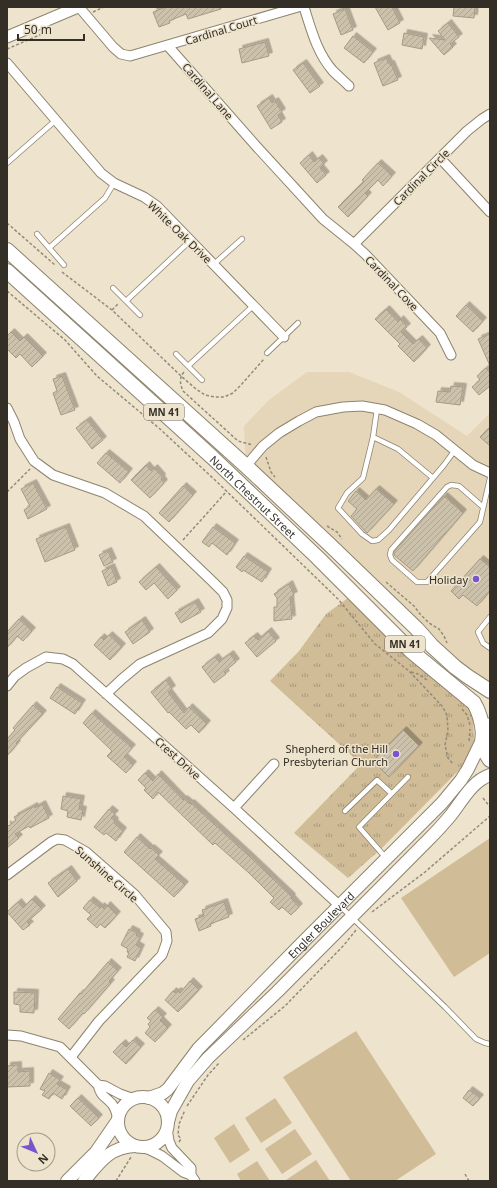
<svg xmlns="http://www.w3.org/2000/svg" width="497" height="1188" font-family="'Noto Sans',sans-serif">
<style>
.built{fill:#e5d6b9}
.park{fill:url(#park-tufts)}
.pitch{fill:#d0bc96}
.building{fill:url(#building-hatch);stroke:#a69b86;filter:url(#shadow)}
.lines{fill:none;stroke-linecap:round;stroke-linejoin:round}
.service-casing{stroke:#8d836e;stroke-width:6}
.minor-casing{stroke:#8d836e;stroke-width:11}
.tertiary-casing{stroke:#8d836e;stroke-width:13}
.secondary-casing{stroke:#8d836e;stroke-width:14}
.primary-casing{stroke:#8d836e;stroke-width:16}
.path{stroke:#938b7b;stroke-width:1.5;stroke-dasharray:3 2;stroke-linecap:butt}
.service{stroke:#fff;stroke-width:4.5}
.minor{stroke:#fff;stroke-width:9}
.tertiary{stroke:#fff;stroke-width:11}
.secondary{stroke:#fff;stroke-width:12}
.primary{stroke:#fff;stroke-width:14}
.poi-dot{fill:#7a54ce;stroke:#eee3cc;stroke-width:1.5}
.labels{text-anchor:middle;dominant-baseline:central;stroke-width:3;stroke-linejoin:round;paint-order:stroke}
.shield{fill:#eee3cc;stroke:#6b6558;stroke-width:1}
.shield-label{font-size:10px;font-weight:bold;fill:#332f26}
.street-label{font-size:11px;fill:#332f26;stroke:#eee3cc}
.poi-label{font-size:11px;fill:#332f26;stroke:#eee3cc;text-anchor:end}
</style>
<defs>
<pattern id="park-tufts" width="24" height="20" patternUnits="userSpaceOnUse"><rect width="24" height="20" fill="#d0bc96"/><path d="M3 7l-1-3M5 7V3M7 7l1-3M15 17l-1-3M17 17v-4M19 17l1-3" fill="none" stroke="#a9997a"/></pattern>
<pattern id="building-hatch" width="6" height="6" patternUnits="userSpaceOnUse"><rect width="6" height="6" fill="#ccc1ab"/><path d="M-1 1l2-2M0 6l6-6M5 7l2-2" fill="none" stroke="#b0a693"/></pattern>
<filter id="shadow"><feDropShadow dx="3.5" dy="-3.5" stdDeviation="0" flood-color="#0004"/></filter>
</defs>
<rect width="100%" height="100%" fill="#eee3cc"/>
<!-- built -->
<path class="built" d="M307,372H349L399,392L467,436L490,413V697L246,466L244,426L269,400Z"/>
<!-- park -->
<path class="park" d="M348,598L380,624L460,698L473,715L474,743L468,761L381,849L348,878L294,833L361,764L270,681L299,651L326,614Z"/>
<!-- pitch -->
<path class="pitch" d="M490,838V953L454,977L401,898Z
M356,1031L436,1154L395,1181H351L283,1077Z
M275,1098L292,1123L261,1143L245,1118Z
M234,1124L250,1150L230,1163L214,1138Z
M295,1129L312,1154L282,1174L265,1149Z
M316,1160L330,1181H286V1180Z
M257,1161L270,1181H241L237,1174Z"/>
<!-- building -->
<path class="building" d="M166,7H221V9L188,19L186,14L169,21L170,23L159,27L153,12Z
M375,7H392L400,23L388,30Z
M454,7H475L474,18L453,16Z
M345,9L353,30L341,35L333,14Z
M448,23L459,37L450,44L453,47L444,55L429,38L445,40L438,31Z
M404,33L424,37L422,49L402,45Z
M353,36L373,52L364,63L344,48Z
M265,42L269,56L242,63L239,49Z
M386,58L389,64H391L398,80L383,86L374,63Z
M303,63L320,86L310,93L293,70Z
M269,98L272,103L275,101L282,112L278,115L282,122L271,129L257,106Z
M309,155L314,162L319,158L324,164L320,168L326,175L317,183L300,163Z
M378,163L392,176L383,186L378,180L365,193L368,196L348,217L338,207L364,181L362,180Z
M466,305L483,321L473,332L456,316Z
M386,309L398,322L400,319L407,327L401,332L413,344L419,339L427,348L414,362L398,346L400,344L375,319Z
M11,332L20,341L24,337L43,356L32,367L20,354L16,358L7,349V336Z
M490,334V366L478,339Z
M486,368L490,373V386L479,395L472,387L480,380L477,376Z
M62,376L75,410L61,415L53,393L57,391L53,379Z
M451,386L463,387L460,405L436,402L438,391L450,392Z
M87,420L103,440L92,449L76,428Z
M490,427V446L480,437Z
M106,453L129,472L120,483L97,463Z
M146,465L151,471L154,468L162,477L161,479L164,483L150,498L131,480Z
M33,483L47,509L28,519L24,510L30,506L21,489Z
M183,486L193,495L169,522L159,513Z
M376,489L394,504L367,533L351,516L357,509L348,501L356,491L366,500Z
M444,496L463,513L413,571L394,555V552Z
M66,527L75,550L45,562L36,539Z
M213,527L235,543L227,555L212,543L209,547L202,542Z
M108,551L113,562L104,566L99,555Z
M244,556L268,572L262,582L243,570L242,572L236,567Z
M480,559L490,567V591L477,606L463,595L459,599L451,591Z
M111,567L117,582L108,586L102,571Z
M156,567L177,590L168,599L154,583L146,590L139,582Z
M289,584L294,595L290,597L292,619L274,621V607H277V598L274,594Z
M195,602L201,612L181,623L175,613Z
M19,619L32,631L23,641L17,636L7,648V632Z
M142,620L150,632L133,644L125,632Z
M268,631L276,641L257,657L245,643L254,636L258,640Z
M109,635L122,647L110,660L94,645L101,637L104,640Z
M230,654L236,662L224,672L226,674L214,683L202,667L215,657L219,662Z
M166,680L172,689L168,692L184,713L189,707L207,724L199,733L191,725L186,729L169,712L168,713L151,692Z
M57,687L82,703L75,714L50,698Z
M33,705L43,714L16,743L17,744L7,756V739L15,730L13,728Z
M92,713L132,748L124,757L133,765L126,773L107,756L112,751L83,723Z
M403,730L419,746L389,777L373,761Z
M145,773L153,781L158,774L183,800L184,799L190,804L191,803L250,857L292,897L291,898L299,907L291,915L282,907L279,910L270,902L274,898L249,873L215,843L213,845L158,792L153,799L144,790L146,788L138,780Z
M63,796L81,799L79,809L83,810L81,820L67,817L68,811L61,809Z
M42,804L49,818L30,828L29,826L15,834L19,838L7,848V824L9,826L16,820L14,817L34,806L35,808Z
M109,809L115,814L111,818L115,821L114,823L123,831L116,841L106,833L104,835L94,827Z
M137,837L150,849L151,848L159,855L155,859L185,885L174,897L124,852Z
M68,869L77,881L58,897L48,883Z
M32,899L42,909L27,922L30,925L23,930L7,912L18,902L23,908Z
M90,900L100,908L101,906L104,909L107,905L117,915L105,928L100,924L97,928L87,919L91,915L83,908Z
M224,902L229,917L210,924L211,926L199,931L195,919L204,916L202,910Z
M129,929L137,933L136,935L140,937L136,945L141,948L135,961L127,957L129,953L127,952L128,949L121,945Z
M108,962L118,971L109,981L111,983L84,1014L83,1013L69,1029L58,1019L80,993L81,994Z
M190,981L199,990L178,1012L165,1000L173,991L175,993L178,991L180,993Z
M14,992L35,993L34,1013L20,1012V1005L14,1004Z
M155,1010L163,1017L160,1020L168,1028L155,1042L145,1033L150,1027L148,1024L151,1021L147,1018Z
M133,1040L141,1047L126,1064L113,1052L122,1043L126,1047Z
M18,1065V1072L30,1071V1086L7,1087V1066Z
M49,1073L60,1080L57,1084L67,1090L62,1099L53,1093L49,1099L42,1095L45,1091L40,1089Z
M469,1090L480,1098L473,1106L463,1098Z
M78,1098L99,1118L91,1126L70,1106Z"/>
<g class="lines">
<defs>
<path id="service" d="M7,163L56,120
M37,234L64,265
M49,248L105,198L114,183
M214,264L242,239
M113,288L140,315
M126,301L191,240
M267,353L298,323
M176,354L202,380
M188,366L253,306
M377,409L373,437L363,478L347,493L338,508L362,534L372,541L378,540L389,530L444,465L455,450
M373,437L398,449L433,478
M483,507L459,486L451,485L447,487L391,550L390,555L392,560L417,582H427L480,522L490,478
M490,617L478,632L483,643L490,648
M345,811L377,780L391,793
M386,858L359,827L408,777
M340,906L445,1007L476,1039L485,1043L490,1044"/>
<path id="minor" d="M79,7L113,47L121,54L130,56L298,7
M304,7C311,29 317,53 333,71C338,76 344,81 349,86
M168,46L257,147L323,219L354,244L365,254L440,333L451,355
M7,63L101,173L114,183L144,197L157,206L284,337
M440,158L490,212
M354,244L467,131L482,119L490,114
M7,408L14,422L20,439L34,461L53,475L105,493L144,516L213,582L223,592L227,600V608L222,619L208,633L140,664L122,679L106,694
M246,466L263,446L279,433L299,421L316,412L343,407L362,406L385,410L417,424L436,435L473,465L490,473
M7,686L15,676L26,668L46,657L63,659L73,664L234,808L340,906
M234,808L274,764
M7,875L51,842L57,839L65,840L86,852L135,895L166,932L167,941L162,955L99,1021L71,1057
M7,1035L21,1036L60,1047L98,1085C101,1097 105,1096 112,1104C116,1109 117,1114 118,1120
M98,1085L105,1086L120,1094L134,1099
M167,1128L169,1141L172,1148L191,1168V1175
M141,1147L150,1150L162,1156L183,1172L191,1175L195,1181"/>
<path id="tertiary" d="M7,37L78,7"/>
<g id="secondary">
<circle cx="143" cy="1122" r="25"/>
<path id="s1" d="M149,1098L163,1093L168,1089L198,1049L302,943L442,803L461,780L468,769L482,740"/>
<path d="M168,1122L171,1111L188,1081L208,1058L277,992L432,836C439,829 445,822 451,815C462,801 472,781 490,775"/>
<path d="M67,1181L96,1152L118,1120"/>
<path d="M84,1181C99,1163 109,1147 135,1146"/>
</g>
<g id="primary">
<path d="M7,250L246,466L329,544L417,629L432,646L455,667L467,676L490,691"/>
<path id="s2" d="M7,271L212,457L317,557L411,651L474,703C480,713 482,722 483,734"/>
<path d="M486,725C480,737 482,749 490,760"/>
</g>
</defs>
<!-- service casing -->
<use href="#service" class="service-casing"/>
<!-- minor casing -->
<use href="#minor" class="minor-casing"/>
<!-- tertiary casing -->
<use href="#tertiary" class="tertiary-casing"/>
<!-- secondary casing -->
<use href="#secondary" class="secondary-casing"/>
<!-- primary casing -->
<use href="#primary" class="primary-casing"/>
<!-- path -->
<path class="path" d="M93,12L104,7
M7,49L49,31
M7,223L55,265
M62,272L112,310L181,376L196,389L205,395L215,397H224L233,393L240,386L264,359
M7,291L65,340L97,376L160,429L216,481L338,599L375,644L409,671L442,706L447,715L448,731L445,745L448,758L453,764
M112,310L119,303
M184,372C179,378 180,384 183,391L238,441L253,445
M266,457L271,472L275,477
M7,492L30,469
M327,526L337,532L342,539
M183,540L227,491
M386,582L414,606L420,614L429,623L439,629L444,636L447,643
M411,672L418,674L427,680
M462,709L467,715L470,725
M469,741L470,729
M483,798L490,807
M372,912L425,872L490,816
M243,1040L285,1006L344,945L356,930
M187,1106L208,1075L219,1063
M179,1142L181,1139L178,1135L179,1124L185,1110
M465,1174L469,1181
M116,1181L131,1157"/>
<!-- service -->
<use href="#service" class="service"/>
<!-- minor -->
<use href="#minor" class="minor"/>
<!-- tertiary -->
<use href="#tertiary" class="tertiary"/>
<!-- secondary -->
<use href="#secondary" class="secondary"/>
<!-- primary -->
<use href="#primary" class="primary"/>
</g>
<!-- markers -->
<g class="poi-dot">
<circle cx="476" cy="579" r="4"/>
<circle cx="396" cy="754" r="4"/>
</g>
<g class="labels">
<!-- shield labels -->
<g class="shield">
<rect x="144" y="404" width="40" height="16" rx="3"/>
<rect x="385" y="636" width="40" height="16" rx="3"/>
</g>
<g class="shield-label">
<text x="164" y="412">MN 41</text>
<text x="405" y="644">MN 41</text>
</g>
<!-- street labels -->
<g class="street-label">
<text transform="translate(221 30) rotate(-17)">Cardinal Court</text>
<text transform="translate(208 91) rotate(49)">Cardinal Lane</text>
<text transform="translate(421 177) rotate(-45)">Cardinal Circle</text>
<text transform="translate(180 232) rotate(44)">White Oak Drive</text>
<text transform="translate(392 283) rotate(46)">Cardinal Cove</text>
<text stroke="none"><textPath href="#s2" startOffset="334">North Chestnut Street</textPath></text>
<text transform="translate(178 758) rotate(42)">Crest Drive</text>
<text transform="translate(107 874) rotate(41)">Sunshine Circle</text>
<text stroke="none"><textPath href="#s1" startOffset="246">Engler Boulevard</textPath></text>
</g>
<!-- poi labels -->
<g class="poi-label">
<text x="468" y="579">Holiday</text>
<text x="388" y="748">Shepherd of the Hill<tspan x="388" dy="13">Presbyterian Church</tspan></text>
</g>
</g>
<!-- border -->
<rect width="497" height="1188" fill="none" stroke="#332f26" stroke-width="16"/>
<!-- north arrow -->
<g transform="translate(36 1152) rotate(134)"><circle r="19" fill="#eee3cc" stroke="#a39b8a"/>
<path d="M0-3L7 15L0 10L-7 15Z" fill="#7a54ce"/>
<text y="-6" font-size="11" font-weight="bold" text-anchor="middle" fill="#332f26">N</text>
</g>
<!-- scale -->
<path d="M18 34v6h66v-6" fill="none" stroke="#332f26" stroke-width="2"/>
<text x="24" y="34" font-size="12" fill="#332f26" stroke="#eee3cc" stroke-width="3" paint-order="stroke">50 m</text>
</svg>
